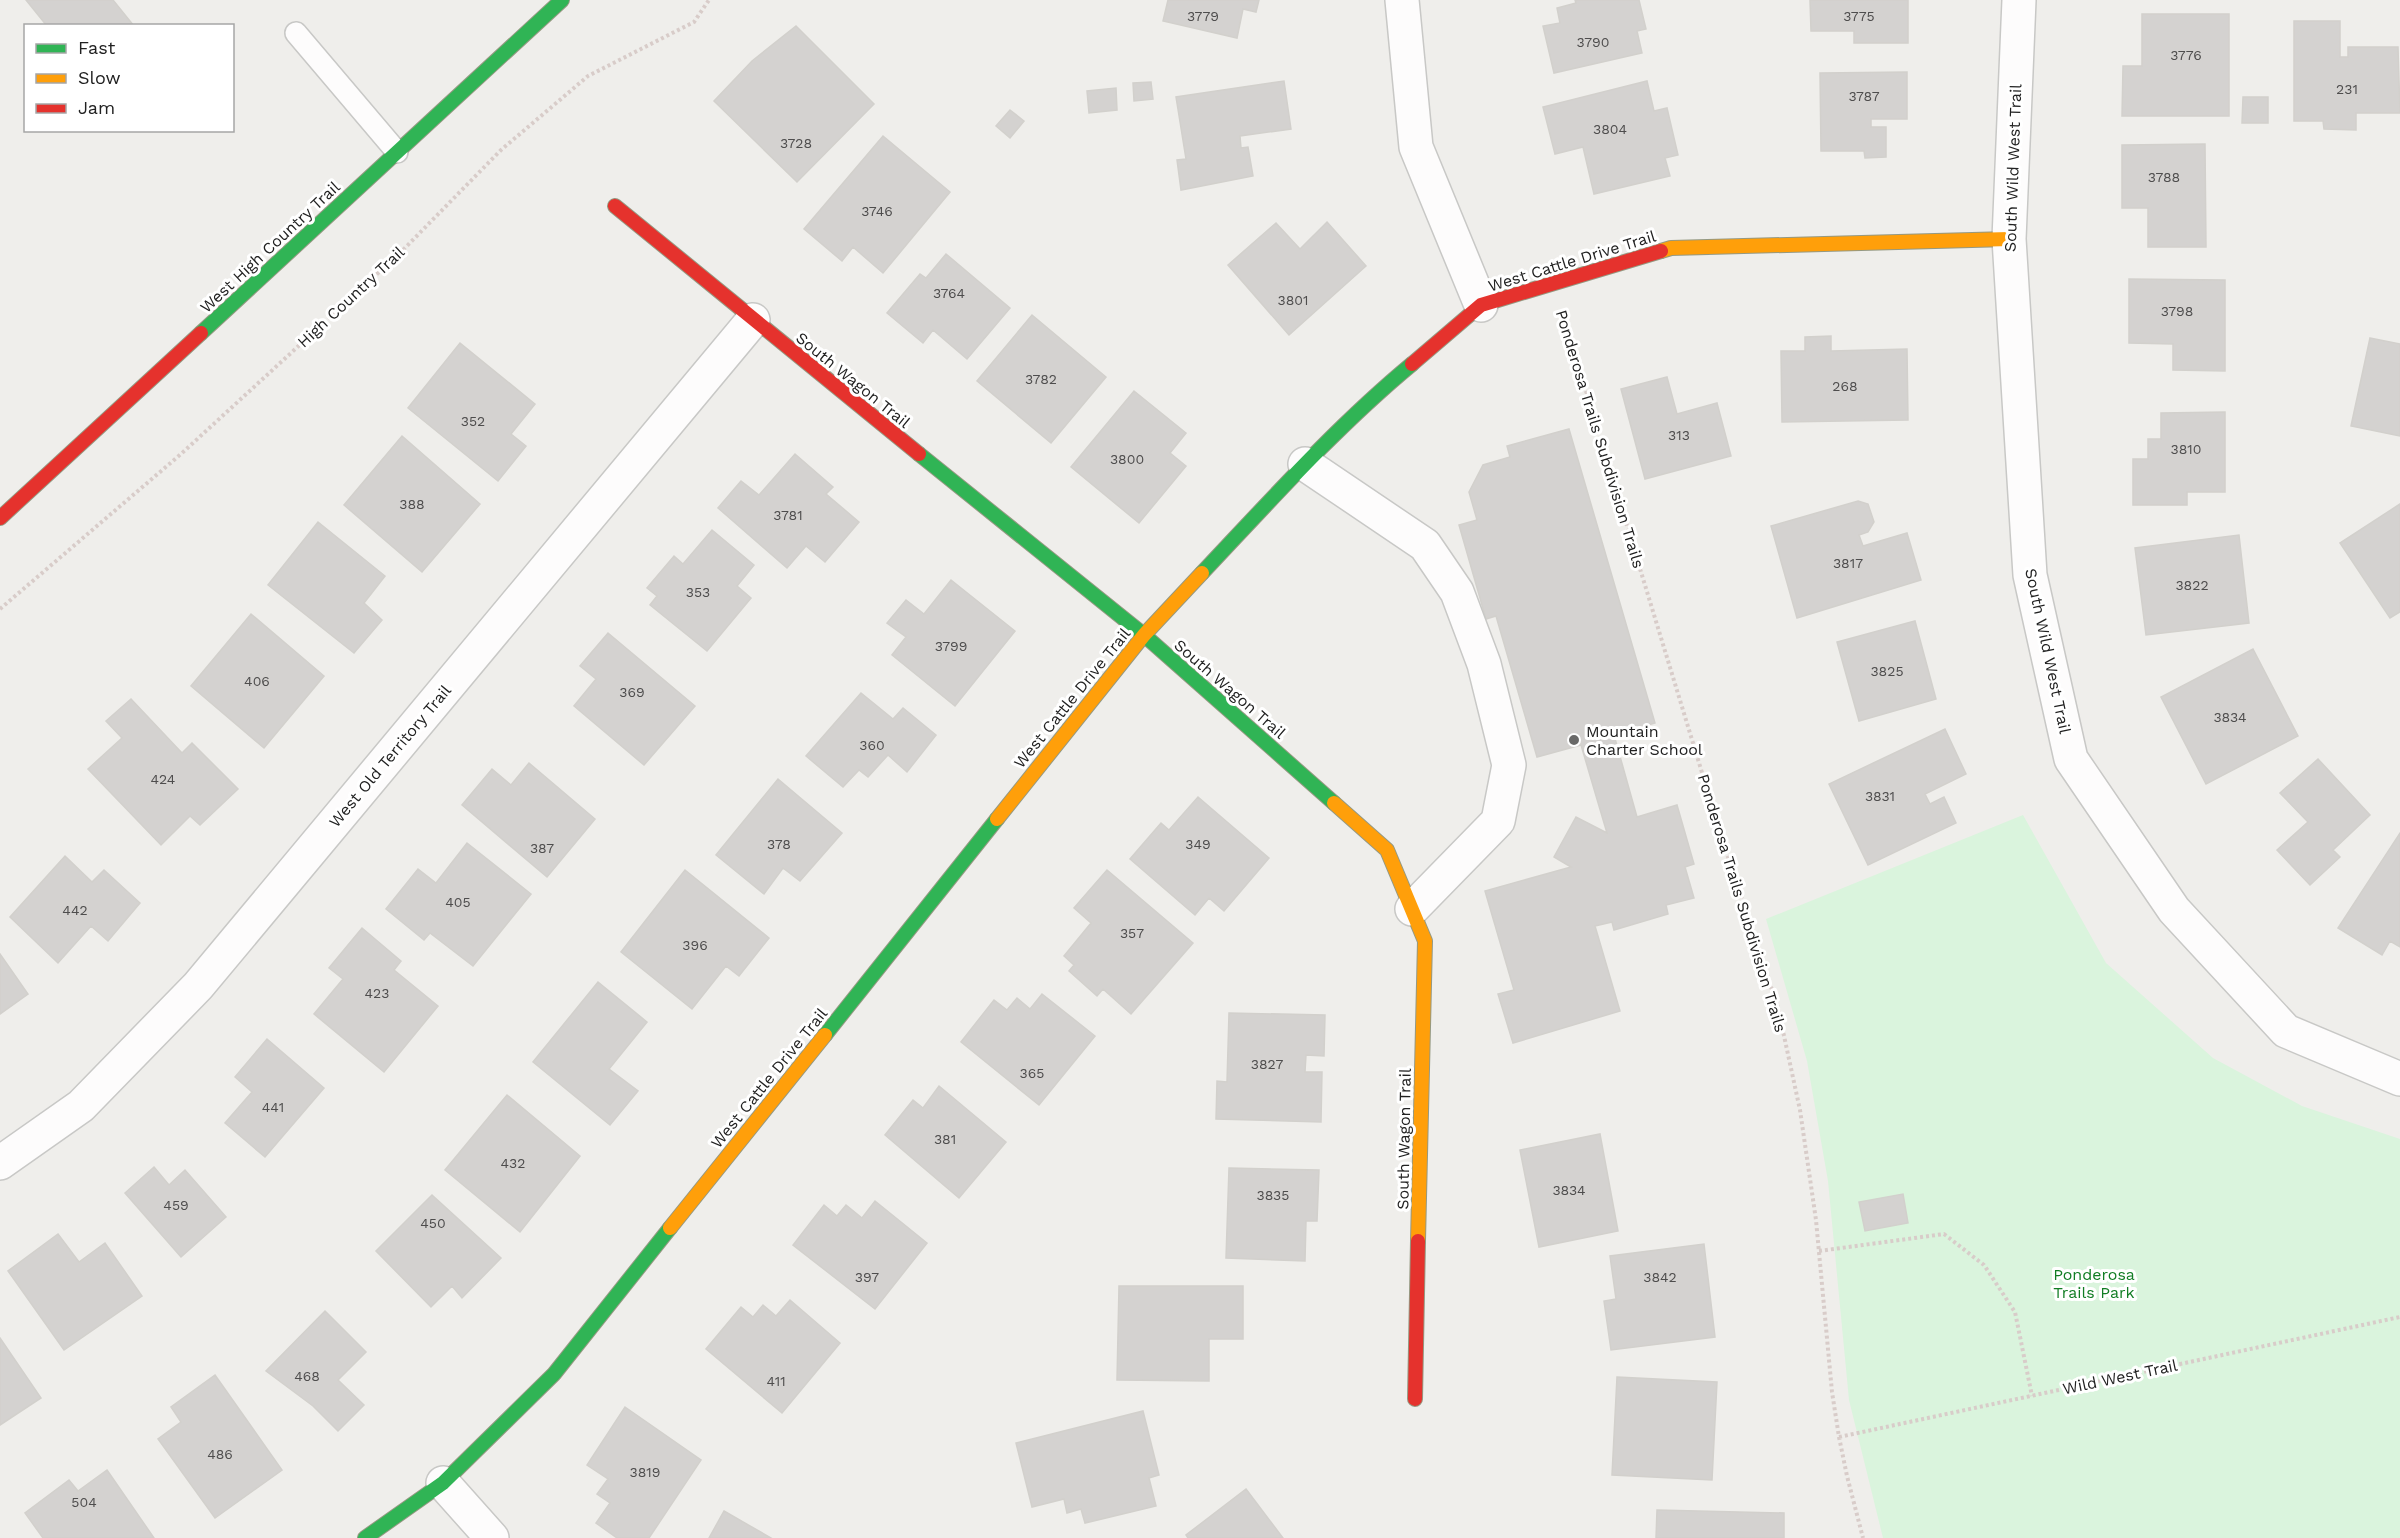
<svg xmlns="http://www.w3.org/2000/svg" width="2400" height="1538" font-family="'Work Sans',sans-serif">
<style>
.park{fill:#daf4dd}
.building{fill:#d4d2d0;stroke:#d2d0cc;stroke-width:1.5}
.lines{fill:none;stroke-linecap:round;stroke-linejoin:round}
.lane-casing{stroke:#c8c8c6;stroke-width:24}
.street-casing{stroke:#c8c8c6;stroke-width:36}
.fast-casing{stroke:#959982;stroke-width:16}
.slow-casing{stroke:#959982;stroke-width:16}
.jam-casing{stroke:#959982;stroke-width:16}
.path{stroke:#d8ccc9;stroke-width:4;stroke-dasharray:3 3;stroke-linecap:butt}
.lane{stroke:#fdfcfc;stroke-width:21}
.street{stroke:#fdfcfc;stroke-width:33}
.fast{stroke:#30b455;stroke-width:14}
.slow{stroke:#ff9f0a;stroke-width:14}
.jam{stroke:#e5322d;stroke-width:14}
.poi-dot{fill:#696968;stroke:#fff;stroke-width:2}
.labels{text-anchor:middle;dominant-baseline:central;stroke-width:6;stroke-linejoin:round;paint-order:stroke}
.number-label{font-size:14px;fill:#4e4d4d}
.street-label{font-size:16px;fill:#212121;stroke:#fff}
.poi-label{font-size:16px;fill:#212121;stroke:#fff;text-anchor:start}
.park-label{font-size:16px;fill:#117d24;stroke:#fff}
</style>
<rect width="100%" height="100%" fill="#efeeeb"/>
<!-- park -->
<path class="park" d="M2023,815L2106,963L2213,1058L2302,1106L2400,1139V1538H1883L1849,1400L1828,1181L1807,1061L1766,919Z"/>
<!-- building -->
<path class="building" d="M26,0H113L134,26H47Z
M1168,0H1259L1256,12L1243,9L1237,38L1163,21Z
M1575,0H1639L1646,29L1637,31L1642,53L1554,73L1543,26L1560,23L1557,8L1576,3Z
M1810,0H1908V43H1854V31H1811Z
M2142,14H2229V116H2122L2123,66H2142Z
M2294,21H2340V57H2348V47H2398L2400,113H2356V130L2324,129L2323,121H2294Z
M796,26L874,104L797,182L714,101L752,61Z
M1907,72V119H1871V127H1886V157L1865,158L1864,151H1821L1820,73Z
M1284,81L1291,129L1240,136L1241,148L1248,147L1253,176L1181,190L1177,160L1186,159L1176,97Z
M1647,81L1654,111L1667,108L1678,155L1665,158L1670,176L1594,194L1583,147L1555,154L1543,107Z
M1151,82L1153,99L1134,101L1133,83Z
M1116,88L1117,110L1089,113L1087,91Z
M2243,97H2268V123H2242Z
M1010,110L1024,121L1010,138L996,126Z
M883,136L950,192L883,273L853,247L842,261L804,229Z
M2205,144L2206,247H2148V208H2122V145Z
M1327,222L1366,266L1289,335L1228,265L1276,223L1300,249Z
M946,254L1010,308L967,359L933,330L923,343L887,313L920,274L926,278Z
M2129,279L2225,280V371L2173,370V344L2129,343Z
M1032,315L1106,377L1051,443L977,381Z
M1831,336V351L1907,349L1908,420L1782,422L1781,351H1805V337Z
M2370,338L2400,344V436L2351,426Z
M460,343L535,404L511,434L526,446L498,481L408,408Z
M1667,377L1677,414L1717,403L1731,456L1645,479L1621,389Z
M1134,391L1186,433L1170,453L1186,466L1139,523L1071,467Z
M2225,412V492H2187V505H2133V459H2148V439H2161V413Z
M1569,429L1655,723L1614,735L1637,817L1677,805L1694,864L1685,867L1694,898L1666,905L1668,914L1614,930L1612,922L1595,926L1620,1011L1513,1043L1498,994L1514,990L1485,891L1571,867L1554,857L1576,817L1607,833L1581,745L1537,757L1496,616L1486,619L1459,525L1477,520L1469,492L1483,465L1510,457L1507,446Z
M402,436L480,504L422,572L344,505Z
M795,454L833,487L826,494L859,522L825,562L806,546L787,568L718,508L741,481L759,495Z
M1858,501L1868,504L1874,522L1868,532L1859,535L1863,546L1907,533L1921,580L1797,618L1771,526Z
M2400,504V612L2390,618L2340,543Z
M318,522L385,576L364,603L382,620L354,653L268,585Z
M712,530L754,565L737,586L751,598L707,651L650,605L657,596L647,588L674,556L683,564Z
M2239,535L2249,623L2146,635L2135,548Z
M951,580L1015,631L955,706L892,655L906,637L887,623L906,600L924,614Z
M251,614L324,676L264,748L191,686Z
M1915,621L1936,699L1859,721L1837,642Z
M608,633L695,706L644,765L574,706L596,679L580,666Z
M2253,649L2298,736L2206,784L2161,697Z
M861,693L893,719L903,708L936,735L907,772L888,755L868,777L859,770L843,787L806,756Z
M131,699L182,753L192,743L238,789L200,825L190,816L161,845L88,769L122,738L106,721Z
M1945,729L1966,774L1925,794L1930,804L1944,797L1956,823L1868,865L1829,784Z
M2318,759L2370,815L2333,850L2340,857L2310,885L2277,850L2308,822L2280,793Z
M529,763L595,819L547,877L462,805L492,769L511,785Z
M778,779L842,833L800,881L783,868L764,894L716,855Z
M1198,797L1269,858L1224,911L1209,898L1195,915L1130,859L1161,823L1169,830Z
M2400,833V947L2390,941L2382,955L2338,928Z
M467,843L531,894L473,966L430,933L424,940L386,909L418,869L436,883Z
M65,856L92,882L104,870L140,903L108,941L91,926L58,963L10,917Z
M685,870L769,938L739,976L726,966L692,1009L621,952Z
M1107,870L1193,943L1131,1014L1103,989L1097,996L1069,971L1074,965L1064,956L1091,923L1074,908Z
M362,928L401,961L394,970L438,1006L384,1072L314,1014L343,979L329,968Z
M0,954L28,994L0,1014Z
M598,982L647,1022L609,1069L638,1091L610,1125L533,1062Z
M1042,994L1095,1036L1039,1105L961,1042L994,1000L1007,1010L1017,998L1030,1009Z
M1229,1013L1325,1015L1324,1056L1306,1055L1305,1072H1322L1321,1122L1216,1119L1217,1081L1227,1082Z
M267,1039L324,1088L265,1157L225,1123L252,1092L235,1077Z
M939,1086L1006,1142L959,1198L885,1135L913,1100L923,1108Z
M507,1095L580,1156L520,1232L445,1170Z
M1600,1134L1618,1231L1539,1247L1520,1150Z
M154,1167L169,1185L185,1170L226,1217L181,1257L125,1193Z
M1229,1168L1319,1170L1317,1221H1306L1305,1261L1226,1258Z
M1903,1194L1908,1223L1865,1231L1859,1202Z
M432,1195L501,1258L462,1298L452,1286L431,1307L376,1251Z
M875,1201L927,1243L875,1309L793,1245L824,1205L837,1216L846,1205L862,1218Z
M58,1234L79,1262L105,1243L142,1296L64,1350L8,1271Z
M1704,1244L1715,1337L1611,1350L1604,1301L1616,1299L1610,1256Z
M1119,1286H1243V1339H1209V1381L1117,1380Z
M790,1300L840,1343L782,1413L706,1349L741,1307L753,1317L763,1305L776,1316Z
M325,1311L366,1352L338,1380L364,1405L338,1431L313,1406L266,1371Z
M0,1338L41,1398L0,1425Z
M215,1375L282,1470L215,1518L158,1439L181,1422L171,1407Z
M1617,1377L1717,1382L1712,1480L1612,1475Z
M625,1407L701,1460L649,1538H617L596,1523L610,1503L597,1494L608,1479L587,1465Z
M1143,1411L1159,1475L1149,1478L1156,1506L1085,1523L1081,1509L1067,1513L1064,1499L1032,1507L1016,1443Z
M107,1470L154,1538H43L25,1513L69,1480L78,1491Z
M1246,1489L1283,1538H1188L1186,1535Z
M1657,1510L1784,1513V1538H1656Z
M724,1511L771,1538H709Z"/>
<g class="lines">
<defs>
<path id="lane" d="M296,33L397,152"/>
<path id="street" d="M1402,0L1416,147L1481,305
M2019,0L2009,239L2030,575L2071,759L2174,910L2286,1031L2400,1079
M1305,464L1425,545L1457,592L1484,664L1509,765L1498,821L1412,909
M0,1163L81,1106L198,986L753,320
M443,1483L492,1538"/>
<path id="fast" d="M201,333L562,0
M919,454L1144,635L1334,803
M1202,573C1270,501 1336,427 1412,364
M825,1035L997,819
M365,1538L443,1483L554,1374L670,1228"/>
<path id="slow" d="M1661,251L1671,248L2009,239
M1334,803L1387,850L1425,941L1418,1241
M997,819L1144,635L1202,573
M670,1228L825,1035"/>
<path id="jam" d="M615,206L919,454
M1412,364L1481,305L1661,251
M0,518L201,333
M1415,1399L1418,1241"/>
</defs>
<!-- lane casing -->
<use href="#lane" class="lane-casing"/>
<!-- street casing -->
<use href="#street" class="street-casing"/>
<!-- fast casing -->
<use href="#fast" class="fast-casing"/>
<!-- slow casing -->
<use href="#slow" class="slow-casing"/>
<!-- jam casing -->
<use href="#jam" class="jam-casing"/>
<!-- path -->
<path class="path" d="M1565,322L1724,845L1778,1008L1800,1110L1816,1220L1832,1392L1839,1437L1847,1476L1863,1538
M0,609L181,454L402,251L501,150L588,76L694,22L709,0
M1819,1251L1944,1234L1984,1265L2015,1312L2032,1396
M1839,1437L2400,1317"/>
<!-- lane -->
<use href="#lane" class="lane"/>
<!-- street -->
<use href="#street" class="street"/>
<!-- fast -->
<use href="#fast" class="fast"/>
<!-- slow -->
<use href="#slow" class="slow"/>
<!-- jam -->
<use href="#jam" class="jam"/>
</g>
<!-- markers -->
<circle class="poi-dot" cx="1574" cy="740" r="6"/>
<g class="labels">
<!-- number labels -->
<g class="number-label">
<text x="1203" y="16">3779</text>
<text x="1859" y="16">3775</text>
<text x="1593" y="42">3790</text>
<text x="2186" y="55">3776</text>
<text x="2347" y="89">231</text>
<text x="1864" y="96">3787</text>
<text x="1610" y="129">3804</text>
<text x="796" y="143">3728</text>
<text x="2164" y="177">3788</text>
<text x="877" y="211">3746</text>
<text x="949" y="293">3764</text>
<text x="1293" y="300">3801</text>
<text x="2177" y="311">3798</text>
<text x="1041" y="379">3782</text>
<text x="1845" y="386">268</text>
<text x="473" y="421">352</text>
<text x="1679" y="435">313</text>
<text x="2186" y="449">3810</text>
<text x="1127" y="459">3800</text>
<text x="412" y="504">388</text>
<text x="788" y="515">3781</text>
<text x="1848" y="563">3817</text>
<text x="2192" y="585">3822</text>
<text x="698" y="592">353</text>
<text x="951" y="646">3799</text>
<text x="1887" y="671">3825</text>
<text x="257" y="681">406</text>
<text x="632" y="692">369</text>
<text x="2230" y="717">3834</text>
<text x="872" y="745">360</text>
<text x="163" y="779">424</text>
<text x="1880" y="796">3831</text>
<text x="779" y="844">378</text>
<text x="1198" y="844">349</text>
<text x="542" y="848">387</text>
<text x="458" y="902">405</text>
<text x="75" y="910">442</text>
<text x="1132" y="933">357</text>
<text x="695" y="945">396</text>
<text x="377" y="993">423</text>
<text x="1267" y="1064">3827</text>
<text x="1032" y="1073">365</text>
<text x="273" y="1107">441</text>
<text x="945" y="1139">381</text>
<text x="513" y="1163">432</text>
<text x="1569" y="1190">3834</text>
<text x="1273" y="1195">3835</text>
<text x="176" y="1205">459</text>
<text x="433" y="1223">450</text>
<text x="867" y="1277">397</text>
<text x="1660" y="1277">3842</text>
<text x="307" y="1376">468</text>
<text x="776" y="1381">411</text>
<text x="220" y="1454">486</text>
<text x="645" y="1472">3819</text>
<text x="84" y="1502">504</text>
</g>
<!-- street labels -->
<g class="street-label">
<text transform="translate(2013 168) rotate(-88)">South Wild West Trail</text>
<text transform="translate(270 247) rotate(-43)">West High Country Trail</text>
<text transform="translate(1572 261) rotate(-17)">West Cattle Drive Trail</text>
<text transform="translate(351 297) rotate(-43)">High Country Trail</text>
<text transform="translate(853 380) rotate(39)">South Wagon Trail</text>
<text transform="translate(1600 439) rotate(73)">Ponderosa Trails Subdivision Trails</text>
<text transform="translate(2048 651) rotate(78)">South Wild West Trail</text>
<text transform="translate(1230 689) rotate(41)">South Wagon Trail</text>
<text transform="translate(1072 698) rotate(-51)">West Cattle Drive Trail</text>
<text transform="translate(390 756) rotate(-50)">West Old Territory Trail</text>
<text transform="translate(1742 903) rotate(73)">Ponderosa Trails Subdivision Trails</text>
<text transform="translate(769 1078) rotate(-51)">West Cattle Drive Trail</text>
<text transform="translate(1404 1139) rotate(-89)">South Wagon Trail</text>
<text transform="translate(2120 1377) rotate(-12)">Wild West Trail</text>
</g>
<!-- poi labels -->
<g class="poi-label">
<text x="1586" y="731">Mountain<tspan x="1586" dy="18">Charter School</tspan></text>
</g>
<!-- park labels -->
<g class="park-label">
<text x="2094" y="1274">Ponderosa<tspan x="2094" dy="18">Trails Park</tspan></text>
</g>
</g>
<!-- legend -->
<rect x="24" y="24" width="210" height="108" fill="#ffffff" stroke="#a6a6a6" stroke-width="1.5"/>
<rect x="36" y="44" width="30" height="9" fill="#30b455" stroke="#a6a6a6" stroke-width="1.5"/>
<text x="78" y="54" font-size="18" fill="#212121">Fast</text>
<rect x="36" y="74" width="30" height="9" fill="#ff9f0a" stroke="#a6a6a6" stroke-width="1.5"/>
<text x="78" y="84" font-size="18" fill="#212121">Slow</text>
<rect x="36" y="104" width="30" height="9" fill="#e5322d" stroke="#a6a6a6" stroke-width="1.5"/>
<text x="78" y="114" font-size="18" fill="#212121">Jam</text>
</svg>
